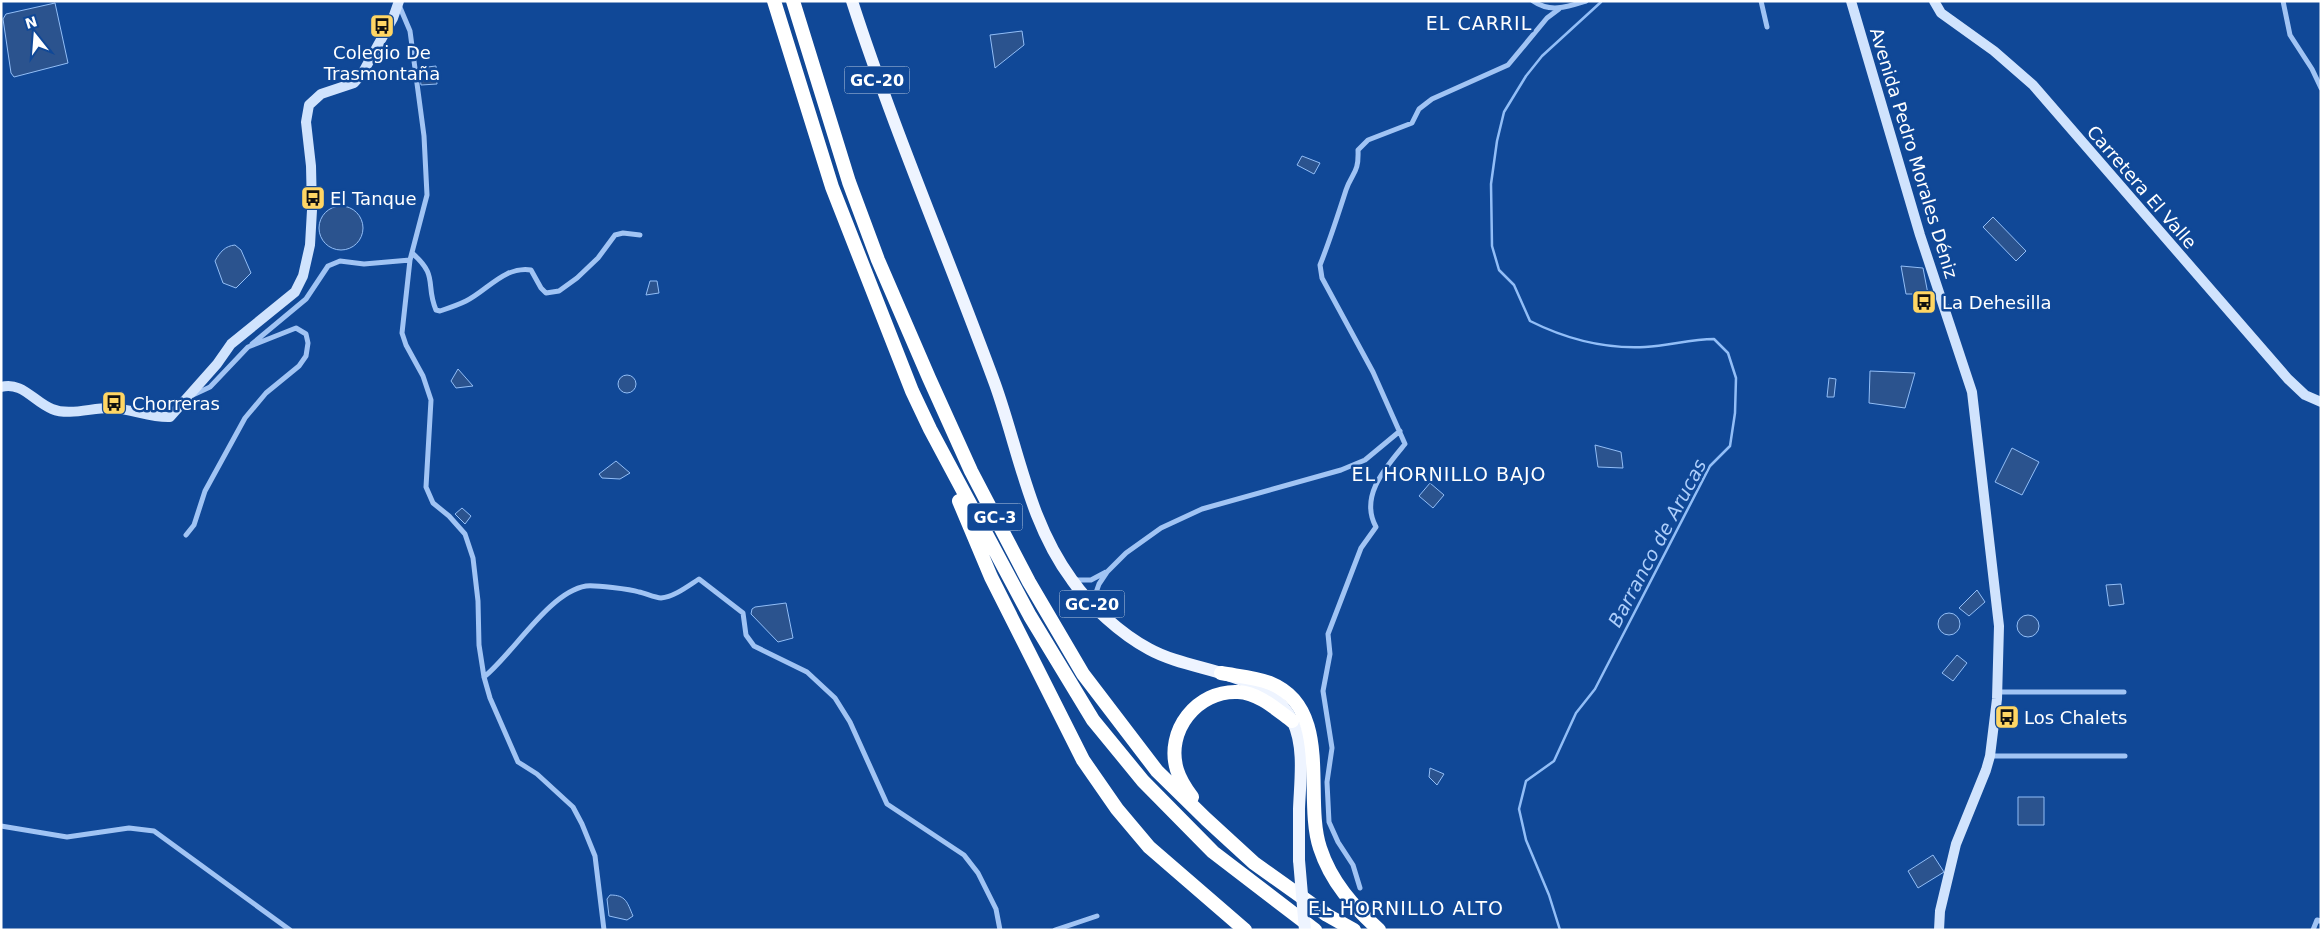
<svg xmlns="http://www.w3.org/2000/svg" width="2322" height="931" font-family="'DejaVu Sans',sans-serif">
<style>
.water{fill:#2b538e;stroke:#92bef7}
.lines{fill:none;stroke-linecap:round;stroke-linejoin:round}
.stream{stroke:#92bef7;stroke-width:2.5}
.street{stroke:#a1c4f4;stroke-width:5}
.secondary{stroke:#d0e3fd;stroke-width:10}
.primary{stroke:#eef4ff;stroke-width:12}
.highway{stroke:#fff;stroke-width:14}
.primary-bridge{stroke:#eef4ff;stroke-width:12}
.labels{text-anchor:middle;dominant-baseline:central;stroke-width:5;stroke-linejoin:round;paint-order:stroke}
.shield{fill:#104897;stroke:#b7c8e0;stroke-width:1}
.shield-label{font-size:16px;font-weight:bold;fill:#fff}
.poi-label{font-size:18px;fill:#fff;stroke:#104897;text-anchor:start}
.street-label{font-size:18px;fill:#fff;stroke:#104897}
.neighbourhood-label{font-size:19px;letter-spacing:1px;fill:#fff;stroke:#104897}
.water-label{font-size:19px;font-style:italic;fill:#adcefb;stroke:#104897}
</style>
<rect width="100%" height="100%" fill="#104897"/>
<!-- water -->
<path class="water" d="M55,3L68,63L14,77L11,73L3,19L6,14Z
M1022,31L1024,45L995,68L990,35Z
M436,66L437,84L421,85L419,68Z
M1302,156L1320,163L1314,174L1297,165Z
M319 228a22 22 0 1 1 44 0a22 22 0 1 1-44 0Z
M1993,217L2026,251L2016,261L1983,227Z
M235,245L241,250L251,273L236,288L223,283L215,261C220,252 225,246 235,245Z
M1901,266L1923,268L1928,294H1906Z
M650,281H657L659,293L646,295Z
M458,369L473,386L456,388L451,381Z
M1870,371L1915,373L1905,408L1869,403Z
M618 384a9 9 0 1 1 18 0a9 9 0 1 1-18 0Z
M1829,378L1836,379L1834,397H1827Z
M1595,445L1621,452L1623,468L1598,467Z
M2012,448L2039,462L2022,495L1995,482Z
M616,461L630,473L620,479L602,478L599,474Z
M1430,483L1444,495L1433,508L1419,496Z
M462,508L471,516L465,524L455,514Z
M2121,584L2124,604L2109,606L2106,585Z
M1977,590L1985,602L1969,616L1959,608Z
M786,603L793,638L778,642L751,614L752,609L755,607Z
M1938 624a11 11 0 1 1 22 0a11 11 0 1 1-22 0Z
M2017 626a11 11 0 1 1 22 0a11 11 0 1 1-22 0Z
M1957,655L1967,663L1953,681L1942,673Z
M1430,768L1444,774L1437,785L1429,777Z
M2018,797H2044V825H2018Z
M1933,855L1944,872L1918,888L1908,871Z
M610,895C626,895 627,902 633,916L627,920L609,916L607,899Z"/>
<g class="lines">
<!-- stream -->
<path class="stream" d="M1560,930L1549,895L1526,840L1519,809L1526,781L1554,761L1576,713L1595,689L1710,466L1730,446L1735,413L1736,378L1728,353L1714,339C1690,339 1669,346 1645,347C1605,349 1566,339 1530,321L1514,285L1499,270L1492,246L1491,184L1497,141L1504,112L1526,76L1542,56L1601,2"/>
<!-- street -->
<path class="street" d="M1533,1C1550,13 1567,7 1586,1
M1761,1L1767,27
M2283,1L2290,35L2312,69L2321,88
M399,5L410,31L424,136L427,195L410,260L402,333L406,345L423,376L431,400L426,487L433,503L449,516L465,534L473,558L478,601L479,645L484,677L490,698L518,762L537,774L573,807L582,824L595,856L604,930
M412,253C439,276 425,284 436,310L440,311C449,308 458,305 466,301C488,290 504,266 531,270L541,288L546,293L559,291L577,278L598,258L615,235L623,233L640,235
M252,344L306,299L328,266L340,261L364,264L410,260
M186,535L194,525L205,491L245,418L266,393L299,366L306,356L308,343L306,334L296,328L248,347L210,387L195,394
M1074,580H1091L1106,572
M1092,604L1099,584L1107,572L1126,553L1161,528L1202,509L1341,470L1365,460L1400,431
M484,677C513,654 549,592 586,586C595,585 630,589 639,592C645,593 655,598 661,598C674,597 688,586 699,579L743,613L746,635L754,646L807,672L835,698L850,722L887,804L964,855L978,873L996,909L1000,930
M1997,692H2124
M1990,756H2125
M1,826L67,837L129,828L154,831L290,930
M1360,888L1353,865L1338,842L1329,822L1327,782L1332,748L1323,691L1330,654L1328,634L1361,548L1376,527C1359,496 1386,467 1405,444L1373,372L1322,278L1320,265C1330,240 1338,215 1346,190C1352,172 1359,174 1358,150L1368,140L1412,123L1419,109L1432,99L1508,65L1547,18L1559,9
M1055,930L1097,916
M2313,930L2317,920L2321,921"/>
<!-- secondary -->
<path class="secondary" d="M1851,1L1920,235L1972,392L1999,626L1997,699L1990,756L1986,770L1956,844L1940,911L1939,930
M1934,1L1941,13L1994,51L2033,85L2288,379L2305,395L2321,402
M1,387C22,381 34,402 52,409C69,416 91,408 109,408C130,408 150,418 170,417L217,364L231,344L295,292L303,276L310,245L312,210L311,166L306,122L309,105L321,94L354,83L362,74L393,18L399,1"/>
<!-- primary -->
<path class="primary" d="M852,1C894,131 948,256 995,384C1019,451 1029,522 1072,580C1090,606 1121,634 1149,649C1194,674 1267,669 1293,722C1305,748 1300,781 1299,809C1299,826 1299,843 1299,860"/>
<!-- highway -->
<path class="highway" d="M774,1L832,187L912,391L930,429L1030,616L1093,720L1143,781L1213,852L1315,930
M793,1L849,182L878,260L929,378L971,471L1029,582L1083,674L1157,771L1206,819L1254,863L1327,915L1354,930
M959,501L991,577L1083,760L1117,809L1149,847L1245,930
M1221,673C1237,676 1255,677 1270,683C1334,709 1303,797 1320,848C1331,882 1353,906 1379,930
M1192,797C1186,789 1180,780 1177,770C1165,731 1197,690 1238,692C1259,693 1277,710 1292,721"/>
<!-- primary-bridge -->
<path class="primary-bridge" d="M1299,860L1305,930"/>
</g>
<!-- icons -->
<defs>
<symbol id="bus-square" viewBox="-11 -11 22 22"><rect x="-9" y="-9" width="18" height="18" rx="4" fill="#ffd664" stroke="#104897"/><path d="M-5-6H5V4H4V6H2V4H-2V6H-4V4H-5ZM-3.5-4V0h7V-4ZM-3.5 1.2v1.5H-2V1.2ZM2 1.2v1.5H3.5V1.2Z" fill="#111"/></symbol>
</defs>
<g fill-rule="evenodd">
<use href="#bus-square" x="368" y="12" width="28" height="28"/>
<use href="#bus-square" x="299" y="184" width="28" height="28"/>
<use href="#bus-square" x="1910" y="288" width="28" height="28"/>
<use href="#bus-square" x="100" y="389" width="28" height="28"/>
<use href="#bus-square" x="1993" y="703" width="28" height="28"/>
</g>
<g class="labels">
<!-- shield labels -->
<g class="shield">
<rect x="844.5" y="66.5" width="65" height="27" rx="4"/>
<rect x="967.5" y="503.5" width="55" height="27" rx="4"/>
<rect x="1059.5" y="590.5" width="65" height="27" rx="4"/>
</g>
<g class="shield-label">
<text x="877" y="80">GC-20</text>
<text x="995" y="517">GC-3</text>
<text x="1092" y="604">GC-20</text>
</g>
<!-- poi labels -->
<g class="poi-label">
<text x="382" y="52" text-anchor="middle">Colegio De<tspan x="382" dy="21">Trasmontaña</tspan></text>
<text x="330" y="198">El Tanque</text>
<text x="1942" y="302">La Dehesilla</text>
<text x="132" y="403">Chorreras</text>
<text x="2024" y="717">Los Chalets</text>
</g>
<!-- street labels -->
<g class="street-label">
<text transform="translate(1914 153) rotate(73)">Avenida Pedro Morales Déniz</text>
<text transform="translate(2142 187) rotate(49)">Carretera El Valle</text>
</g>
<!-- neighbourhood labels -->
<g class="neighbourhood-label">
<text x="1479" y="23">EL CARRIL</text>
<text x="1449" y="474">EL HORNILLO BAJO</text>
<text x="1406" y="908">EL HORNILLO ALTO</text>
</g>
<!-- water labels -->
<g class="water-label">
<text transform="translate(1657 543) rotate(-62)">Barranco de Arucas</text>
</g>
</g>
<!-- border -->
<rect width="2322" height="931" fill="none" stroke="#ffffff" stroke-width="5"/>
<!-- north arrow -->
<g transform="translate(35 35) rotate(343)" stroke="#104897" stroke-width="4" paint-order="stroke">
<path d="M0-4L9 19L0 12L-9 19Z" fill="#ffffff"/>
<text y="-8" font-size="14" font-weight="bold" text-anchor="middle" fill="#ffffff">N</text>
</g>
</svg>
